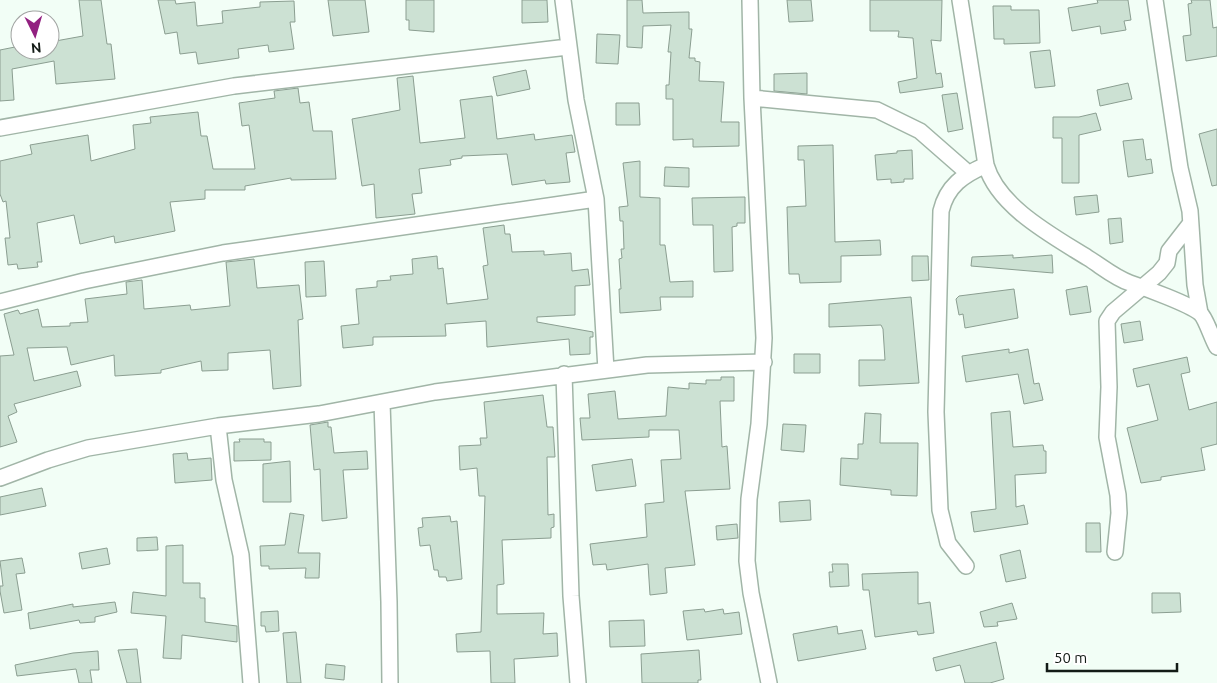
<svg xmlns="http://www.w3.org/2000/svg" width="1217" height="683" font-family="Ubuntu,sans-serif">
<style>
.building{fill:#cce1d3;stroke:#8b9e91}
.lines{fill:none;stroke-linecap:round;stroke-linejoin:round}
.street-casing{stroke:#a1b5a7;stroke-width:18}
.street{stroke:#fff;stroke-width:15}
</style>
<rect width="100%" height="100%" fill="#f2fef6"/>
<!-- building -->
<path class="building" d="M79,0H101L107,44H111L115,79L56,84L54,61L12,69L14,100L0,101V50L20,46V50H50V42L83,36Z
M158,0H175L176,4L195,2L197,26L223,23L222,11L260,7V2L294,1L295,22H290L294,49L269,52L268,45L238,49L239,58L198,64L196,52L180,54L177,32L165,34Z
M328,0H365L369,32L333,36Z
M406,0H434V32L409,30V20H406Z
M522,0H547L548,22L522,23Z
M627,0H642L643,13L689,12V29H692L689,58H695V61L700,62L699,81L724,82L721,122H739V146L693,147V139L673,140V99H666V85H669L671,52H668L671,25L643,26L642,48L627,47Z
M787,0H811L813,21L789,22Z
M870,0H942L941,41L931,40L936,74L941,73L943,87L900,93L898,82L917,78L913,38L898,37L899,31H870Z
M1097,0H1128L1131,20L1124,21L1126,30L1101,34L1100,26L1072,31L1068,8L1098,3Z
M1191,0H1210L1213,28L1217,27V56L1186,61L1183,36L1191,35L1188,4L1192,3Z
M993,6H1011V10H1039L1040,43L1004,44V39H994Z
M597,34L620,35L618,64L596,63Z
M1050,50L1055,86L1035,88L1030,52Z
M526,70L530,89L497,96L493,77Z
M807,73V94L774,91V74Z
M413,76L420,143L465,138L460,100L492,96L497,139L534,134L535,140L572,135L575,152L566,153L570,182L546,184L545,180L512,185L507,154L462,156V158L450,160L451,165L419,169L422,193L412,194L415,214L376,218L374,184L362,186L352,119L400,110L397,78Z
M1128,83L1132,99L1100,106L1097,90Z
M298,88L300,103L309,102L313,131H332L336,179L291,180V178L245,186V190H205V199L170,202L175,231L115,243L114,236L80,244L74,215L37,223L42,262H37L38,267L18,269L17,264L8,265L5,238H10L6,201L3,202L0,194V161L32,154L30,145L88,135L91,161L135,149L133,125L151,123L150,117L198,112L201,136H207L213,169H255L249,125L242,126L239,103L275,98L274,91Z
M957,93L963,129L948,132L942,95Z
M616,103H639L640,125H616Z
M1096,113L1101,130L1079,135V183H1062V138H1053V117H1079Z
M1217,129V185L1212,186L1199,134Z
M1143,139L1146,160L1151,159L1153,173L1128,177L1123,141Z
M833,145L835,242L880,240L881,255L841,256V282L800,283L799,274H789L787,207L806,206L804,160H798V146Z
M912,150L913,179H904V182L891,183V179L877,180L875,155L897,153V151Z
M640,161V197L660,198V245H665L670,282L693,281V297H660L661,310L620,313L619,289H621L619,259L622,258L621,249H624L623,221H620L619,207L628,206L623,163Z
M665,167L689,168V187L664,186Z
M1097,195L1099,212L1076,215L1074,197Z
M745,197V223H737V226L732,227L733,271L714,272L713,225H693L692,198Z
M1121,218L1123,242L1110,244L1108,219Z
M504,225L505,234H510L512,252L544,251V255L571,253L572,271L588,269L590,285L575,286V315L537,317V322L593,332V337H590V354L570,355L569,339L487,347L486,321L445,324L446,336L373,337V345L343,348L341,326L359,324L356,289L377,287V281L391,280L390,276L413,274L412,259L437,256L438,269L443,268L447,304L488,299L483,266L488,265L483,228Z
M1013,255V258L1052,255L1053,273L971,266L972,257Z
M912,256H928L929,280L912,281Z
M254,259L257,288L299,285L303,319L298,320L301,386L273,389L270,350L228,353V370L202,371L201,361L161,370V373L115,376L114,355L71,365L67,347L27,348L34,381L77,371L81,386L14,404L17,412L8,416L17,442L0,447V356L14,355L4,314L18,310L20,314L38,309L42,327L70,326V323L88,322L85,299L127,294L126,282L142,280L144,309L190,305L191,310L230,306L226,262Z
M324,261L326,296L306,297L305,262Z
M1087,286L1091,312L1070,315L1066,290Z
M1014,289L1018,318L965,328L963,314L959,315L956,299L959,296Z
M911,297L919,383L859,386V360H885L883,329L881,325L829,327V304Z
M1140,321L1143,340L1124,343L1121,324Z
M1009,349V353L1028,349L1034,384L1039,383L1043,400L1024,404L1018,374L966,382L962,356Z
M794,354H820V373H794Z
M1187,357L1190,372L1181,374L1189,410L1217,402V444L1201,448L1205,470L1161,477V480L1141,483L1127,428L1158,420L1149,384L1137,387L1133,369Z
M721,377H734V401H720L722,447L727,446L730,489L685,491L695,565L665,568L667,593L650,595L648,564L607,570L606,564L593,565L590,544L647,537L645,504L664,502L661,460L681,459L679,430H649V437L582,440L580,418H590L588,394L615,391L618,419L666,416L668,387L689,389V383L706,384V380H721Z
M543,395L547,427H553L555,457H547L548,515L554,514V527L551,528V538L502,540L504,584L497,585V614L544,613L543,634L557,633L558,656L514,659L515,683H491L490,651L457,652L456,634L481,632L485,496H479L477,468L460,470L459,446L481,445L480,438H487L484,402Z
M1010,411L1013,447L1043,445L1044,451H1046V473L1015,475L1016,507L1024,505L1028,524L974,532L971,512L996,509L991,413Z
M865,413L881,414L880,443H918L917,496L891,495V490L840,485L841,458L858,459V444H863Z
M328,422V427H331L334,453L367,451L368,469L343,470L347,518L322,521L320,469L314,470L310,425Z
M783,424L806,425L804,452L781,450Z
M239,439H264V442H271V460L234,461V442H240Z
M187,453L188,460L211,458L212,480L175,483L173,454Z
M632,459L636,486L596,491L592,465Z
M290,461L291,502H263V464Z
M42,488L46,506L0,515V497Z
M810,500L811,520L780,522L779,502Z
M290,513L304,515L298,553H320L319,578H305L306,568L269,569V566H261L260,546L285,545Z
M450,516L451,522L457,521L462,579L447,581L446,577H439L438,570H434L430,545L420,546L418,528L423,527L422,518Z
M1086,523H1100L1101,552H1086Z
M737,524L738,538L717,540L716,526Z
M157,537L158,550L137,551V538Z
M183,545V583H200V598H205V622L237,626V642L182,635L181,659L163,658L166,616L131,613L133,592L166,596V546Z
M107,548L110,564L82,569L79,553Z
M1020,550L1026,578L1006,582L1000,555Z
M22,558L25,573L16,574L22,610L4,613L0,591V586H3L0,561Z
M832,564H848L849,586L830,587L829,572H833Z
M918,572V604L930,602L934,633L918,635L917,631L875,637L869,590H863L862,574Z
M1152,593H1180L1181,612L1152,613Z
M115,602L117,612L95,617V622L80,623L79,620L30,629L28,613L73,604V607Z
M1012,603L1017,619L997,622L998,626L984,627L980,612Z
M704,609L705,612L723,609L724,614L739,612L742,634L687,640L683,611Z
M278,611L279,631L266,632L265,626H261V612Z
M644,620L645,646L610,647L609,621Z
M837,626L838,634L862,630L866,649L798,661L793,634Z
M296,632L301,683H287L283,633Z
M996,642L1004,679L990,683H965L960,665L936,671L933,658Z
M137,649L141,683H127L118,650Z
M699,650L701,680H698V683H642L641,654Z
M98,651L99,670H90L92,683H79L76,669L17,676L15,665L73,653Z
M326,664L345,666L344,680L325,678Z"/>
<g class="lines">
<defs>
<path id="street" d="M563,0L576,100L596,199L606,370
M750,0L752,98L764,338L759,424L749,499L747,561L751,593L769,683
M960,0L986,165C998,207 1053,236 1088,258C1101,266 1115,278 1130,283C1145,288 1189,304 1200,313C1206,318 1212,339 1217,347
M1155,0L1180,168L1190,211L1195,285L1200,313
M752,98L877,110L920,131L968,173
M0,128L234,86L568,47
M0,302L84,281L223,253L596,199
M564,374L571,596L578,683
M382,403L389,602L390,683
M218,426L224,480L241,555L251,683
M0,478L48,460L88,448L218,426L319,414L435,392L647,365L764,362
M1115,552L1119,513L1118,495L1107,437L1109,387L1107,321L1113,312L1159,273L1167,263L1169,251L1190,224
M966,566L948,543L940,510L936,412L941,211C947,186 963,175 986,165"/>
</defs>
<!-- street casing -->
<use href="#street" class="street-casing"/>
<!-- street -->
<use href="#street" class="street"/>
</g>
<!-- north arrow -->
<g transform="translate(35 35) rotate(175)"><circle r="24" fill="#ffffff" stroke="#a1a4a2"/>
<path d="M0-4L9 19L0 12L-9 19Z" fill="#922080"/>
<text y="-8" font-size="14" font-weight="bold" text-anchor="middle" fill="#131b16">N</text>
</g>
<!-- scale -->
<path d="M1047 663v8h130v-8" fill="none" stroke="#131b16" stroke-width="2.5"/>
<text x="1054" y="663" font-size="15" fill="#131b16" stroke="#ffffff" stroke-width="4" paint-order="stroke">50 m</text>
</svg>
